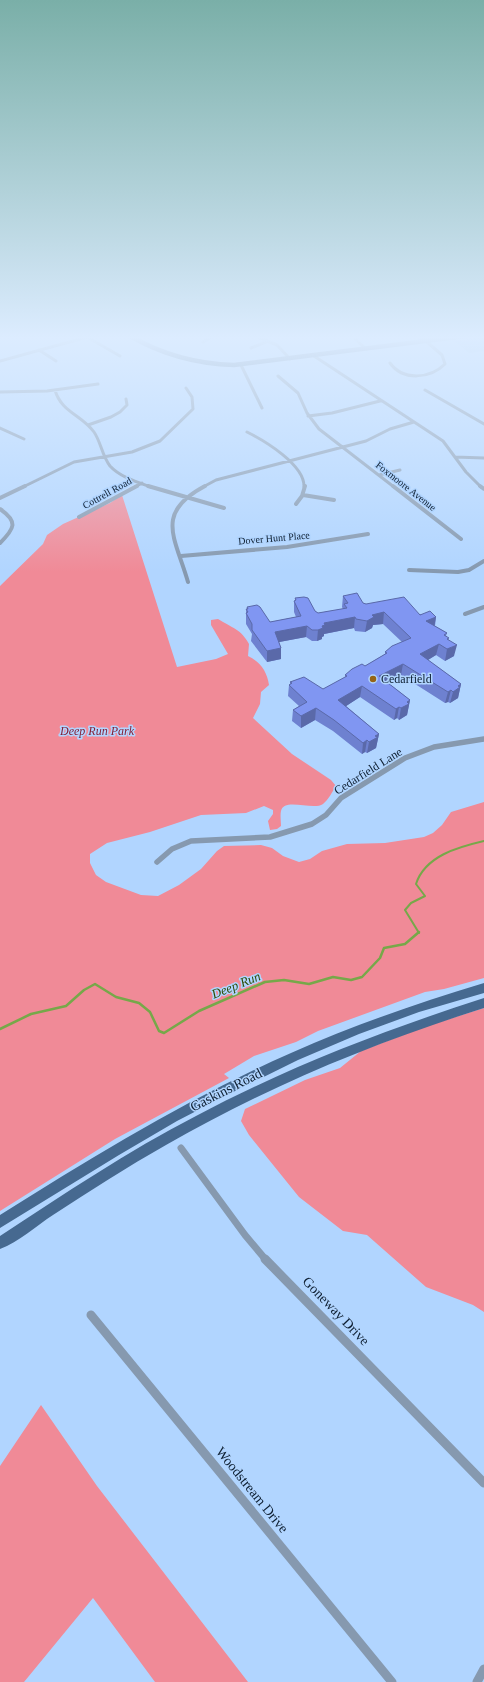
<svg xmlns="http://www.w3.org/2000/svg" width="484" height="1682" font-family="Georgia,serif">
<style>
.built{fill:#9fc6f4}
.green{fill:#f08a97}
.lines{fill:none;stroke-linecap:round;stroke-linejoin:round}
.stream-far1{stroke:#76a849;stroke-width:2}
.stream{stroke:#76a849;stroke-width:2.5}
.street-far4{stroke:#8699af;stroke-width:3}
.street-far3{stroke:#8699af;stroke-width:4}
.street-far2{stroke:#8699af;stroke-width:5.5}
.street-far1{stroke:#8699af;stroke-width:7}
.street{stroke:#8699af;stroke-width:9}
.secondary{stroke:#617d9d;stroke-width:4.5}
.primary{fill:#466990;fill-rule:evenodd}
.wall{fill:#6e81d0}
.shaded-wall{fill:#5a69a9}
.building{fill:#8096f2;stroke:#5a69a9}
.poi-dot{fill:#966417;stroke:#b1d5ff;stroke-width:1.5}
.labels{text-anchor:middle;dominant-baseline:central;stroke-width:3;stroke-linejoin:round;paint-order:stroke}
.far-street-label{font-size:10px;fill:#0d1e31;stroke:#b1d5ff}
.poi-label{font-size:12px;fill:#0d1e31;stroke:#b1d5ff;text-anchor:start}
.park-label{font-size:12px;font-style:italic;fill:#842037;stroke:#b1d5ff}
.street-label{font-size:12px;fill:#0d1e31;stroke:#b1d5ff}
.water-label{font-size:13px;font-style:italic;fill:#2c4b05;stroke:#b1d5ff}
.near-street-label{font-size:14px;fill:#0d1e31;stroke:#b1d5ff}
</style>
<rect width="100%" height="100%" fill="#b1d5ff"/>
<!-- built -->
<path class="built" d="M484,337V351L469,353L454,341Z"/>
<!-- green -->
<path class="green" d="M122,495L177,667L216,659L228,654L211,625V620L218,619C232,628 241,629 249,644L248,656C260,662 267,671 269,685L261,692L260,704L253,718L292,754L331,780L336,786C332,792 329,799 323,804C313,811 284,797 281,811C280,815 281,822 281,826L277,829L270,830L268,821L273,814V810L264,806L246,813L201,815L150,832L107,843L90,854V863L96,875L106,882L141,895L158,896L179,885L201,869L217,851L224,846L261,845L272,848L283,856L299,862L310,859L322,851L347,844L385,843L424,837L433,833L442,825L451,812L484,802V978L444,989L425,992L318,1031L296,1042L254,1056L224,1074L229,1078L115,1139L0,1211V586L43,544L47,535L63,524L110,503Z
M484,1008V1312L473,1305L426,1287L367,1235L343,1231L299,1197L249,1135L241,1121L245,1109L305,1080L340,1068L361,1051L424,1027Z
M41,1405L97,1486L248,1682H155L93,1598L24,1682H0V1466Z"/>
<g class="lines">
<!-- stream-far1 -->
<path class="stream-far1" d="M419,933L405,910L411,903L425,896L416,884C425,856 458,847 484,841"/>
<!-- stream -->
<path class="stream" d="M0,1029L31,1014L66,1006L84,990L95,984L116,997L139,1003L150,1012L159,1031L164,1033L199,1011L265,982L284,980L309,984L333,977L351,980L362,977L380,958L384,948L405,944L419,932"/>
<!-- street-far4 -->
<path class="street-far4" d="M255,336L277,345L290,359
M352,336L366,349
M87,337L120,356
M203,342L212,336
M251,348L268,341
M39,350L56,361
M314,356L443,441L466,472L481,487
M0,361L91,336
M390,363C403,381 430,379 445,364L442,355L420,336
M241,365L262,408
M278,376L298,393L307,413L319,429L394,487
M55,390C61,412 82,415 94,432C101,442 102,456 110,466C120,477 137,482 151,487
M425,390L484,424
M0,392L47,391L98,384
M308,416L332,413L380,401
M88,425L111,417L120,412L127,405L126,399
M0,428L24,439
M247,432C265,441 305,465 304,487
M455,457L484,458
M379,475L400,470
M23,487L74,462L132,452L160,441L193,409L192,397L186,388
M135,487L142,483
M203,487L216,480L366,441L390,429L414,422"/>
<!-- street-far3 -->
<path class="street-far3" d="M148,486L224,508
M393,486L461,539
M480,486L484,489
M303,495L334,500
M0,498L25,486
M296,504L302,496L305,486
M0,509C19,522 14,529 0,543
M79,517L137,486
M181,556L287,547L368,534
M409,570L458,572L469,570L484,561
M188,582C175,537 154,513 205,486
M465,614L484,607"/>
<!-- street-far2 -->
<path class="street-far2" d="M157,862L172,849L191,841L270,837L312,824L326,815L341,798L405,758L434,747L484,739"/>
<!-- street-far1 -->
<path class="street-far1" d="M181,1148L245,1235L266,1260"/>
<!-- street -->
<path class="street" d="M265,1259L484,1483
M91,1315L392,1682
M477,1682L484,1669"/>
<!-- secondary -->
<path class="secondary" d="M130,336C163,355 196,364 234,365L465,336"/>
<!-- primary -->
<path class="primary" d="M484,983V993L419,1012L359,1034L298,1060L237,1090L177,1121L119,1155L0,1228V1215C94,1156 189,1098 291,1053C354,1025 418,1003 484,983Z
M484,998V1008C373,1043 267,1087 166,1145C127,1167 90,1191 53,1215C36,1226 19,1242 0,1249V1236C64,1194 128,1151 196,1116C288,1067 385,1030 484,998Z"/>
</g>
<!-- wall -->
<path class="wall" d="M343,596L366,604L436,617L435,626L447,633L446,636L449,640L454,656L445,661L436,655L428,660L461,684L458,698L450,703L448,702L445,703L401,675L387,682L410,700L407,715L399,720L397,718L394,720L360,697L346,706L379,734L376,748L367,753L365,752L362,754L333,731L315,720L301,728L292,721L293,710L299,706L288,696L289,685L290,684V682L323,689L345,678V675L365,666L385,654V652L402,642L383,624L373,625L372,628L365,632L355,631L354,628L324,634V636L322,637V639L317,641H312L306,637L279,642L281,648V659L267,662L251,641L252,634L246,624V609H247V607L270,622L296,617L294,612V601H295V598L318,613L343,609L342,607Z"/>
<!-- shaded-wall -->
<path class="shaded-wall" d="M384,612L383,624L373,625L372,628L365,632L367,621L372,615Z
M355,617L354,628L324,634V636L322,637V639L317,641L318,630L322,626L324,623Z
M436,617L434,628L426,621Z
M307,626L306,637L274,643L275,632Z
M439,644L436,655L418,666L420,654Z
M457,645L454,656L445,661L447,649Z
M281,648V659L267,662V651Z
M403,664L401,675L378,687L379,676Z
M461,684L458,698L450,703L453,692L458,686Z
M362,686L360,697L337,712L338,700Z
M451,690L448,702L445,703L448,692Z
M410,700L407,715L399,720L401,708L407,702Z
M399,707L397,718L394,720L396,709Z
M316,708L315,720L301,728V716Z
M379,734L376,748L367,753L369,742L375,736Z
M367,740L365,752L362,754L363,743Z"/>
<!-- building -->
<path class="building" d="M357,593L363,603L366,604L404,597L420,615L430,611L436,617L426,621L447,633L444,635L449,638L447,639L457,645L447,649L439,644L420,654L461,684L458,686L460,687L453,692L451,690L448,692L403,664L379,676L410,700L407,702L409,704L401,708L399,707L396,709L362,686L338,700L379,734L375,736L378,737L369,742L367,740L363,743L334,720L316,708L301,716L293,710L307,702L289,685L292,683L290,682L304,677L323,689L347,676L345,675L352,669L362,664L365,666L387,653L385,652L392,646L411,638L384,612L372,615L374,617L367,621L356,619L355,617L324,623L325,625L322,626L323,628L318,630H312L307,626L275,632L281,648L267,651L252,630V624L246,613L248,612L246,609H248L247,607L257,605L260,607L270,622L301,616L294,601L296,600L295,598L304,597L308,598L315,611L318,613L347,608L344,604L348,603L343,596Z"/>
<!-- sky -->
<linearGradient id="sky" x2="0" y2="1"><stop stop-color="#7aafa8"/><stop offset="0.59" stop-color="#dcecff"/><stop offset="1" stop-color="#dcecff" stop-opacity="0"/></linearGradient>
<rect width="484" height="572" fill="url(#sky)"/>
<!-- markers -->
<circle class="poi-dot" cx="373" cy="679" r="4"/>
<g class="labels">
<!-- far-street labels -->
<g class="far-street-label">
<text transform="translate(406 486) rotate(38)">Foxmoore Avenue</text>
<text transform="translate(107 493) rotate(-29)">Cottrell Road</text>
<text transform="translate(274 538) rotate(-5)">Dover Hunt Place</text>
</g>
<!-- poi labels -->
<g class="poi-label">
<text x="381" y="679">Cedarfield</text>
</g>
<!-- park labels -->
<g class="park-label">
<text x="97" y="731">Deep Run Park</text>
</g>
<!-- street labels -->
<g class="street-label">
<text transform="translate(368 771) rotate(-32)">Cedarfield Lane</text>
</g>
<!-- water labels -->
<g class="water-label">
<text transform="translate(236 985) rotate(-22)">Deep Run</text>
</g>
<!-- near-street labels -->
<g class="near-street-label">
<text transform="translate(226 1090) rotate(-27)">Gaskins Road</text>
<text transform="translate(336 1311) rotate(46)">Goneway Drive</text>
<text transform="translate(252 1490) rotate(51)">Woodstream Drive</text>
</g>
</g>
</svg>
